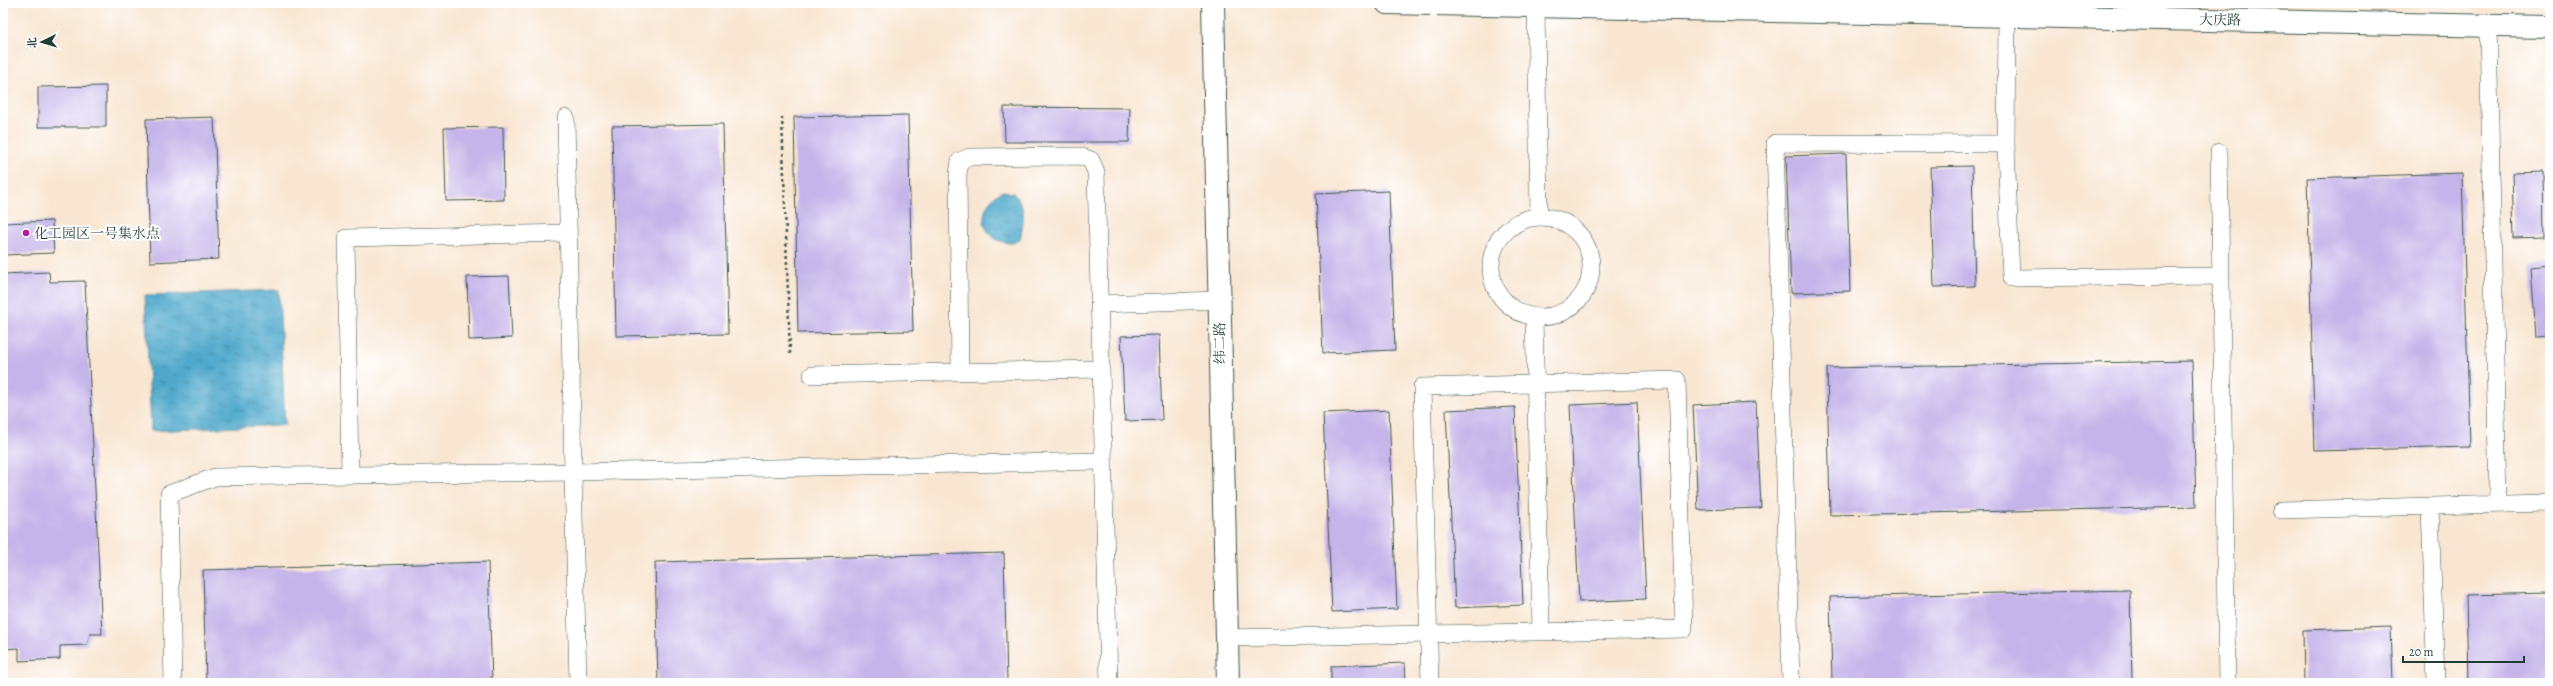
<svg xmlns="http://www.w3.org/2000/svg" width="2553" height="686" font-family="Alegreya,'Noto Serif SC',serif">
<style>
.water{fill:url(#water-ripples);stroke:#367280}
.building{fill:#c4b4e9}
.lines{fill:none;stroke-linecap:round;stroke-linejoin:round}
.lane-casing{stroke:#40564c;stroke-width:18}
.secondary-casing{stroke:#40564c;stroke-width:24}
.path{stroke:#40564c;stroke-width:2.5;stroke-dasharray:3 3;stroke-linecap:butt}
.lane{stroke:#fff;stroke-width:17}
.secondary{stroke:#fff;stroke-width:22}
.poi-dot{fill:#b5179e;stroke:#fff;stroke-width:1.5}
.labels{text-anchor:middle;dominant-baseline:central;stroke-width:4;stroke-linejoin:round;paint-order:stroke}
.street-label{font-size:14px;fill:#1f3d34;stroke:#fff}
.poi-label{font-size:14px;fill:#1f3d34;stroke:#fff;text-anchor:start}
</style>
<defs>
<pattern id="water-ripples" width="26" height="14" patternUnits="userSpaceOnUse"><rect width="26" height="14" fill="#4da8cb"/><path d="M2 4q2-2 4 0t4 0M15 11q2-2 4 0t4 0" fill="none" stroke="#3f8aa6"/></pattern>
</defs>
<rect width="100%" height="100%" fill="#fff"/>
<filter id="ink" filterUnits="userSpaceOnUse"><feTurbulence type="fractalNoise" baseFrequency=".025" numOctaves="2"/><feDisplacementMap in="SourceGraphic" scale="8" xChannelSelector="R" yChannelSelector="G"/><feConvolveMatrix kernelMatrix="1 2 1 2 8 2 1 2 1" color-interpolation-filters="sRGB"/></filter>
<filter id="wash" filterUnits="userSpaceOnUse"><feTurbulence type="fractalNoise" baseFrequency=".012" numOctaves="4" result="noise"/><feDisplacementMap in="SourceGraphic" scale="16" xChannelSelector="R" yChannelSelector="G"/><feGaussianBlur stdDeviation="0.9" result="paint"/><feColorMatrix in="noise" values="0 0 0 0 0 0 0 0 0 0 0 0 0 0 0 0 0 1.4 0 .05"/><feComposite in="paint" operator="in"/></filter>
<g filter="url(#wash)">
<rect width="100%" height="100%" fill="#f8e6d2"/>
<!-- water -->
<path class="water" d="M1003,191L1013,193C1027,205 1024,223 1020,239L1013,243C979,244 974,204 1003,191Z
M279,290L285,425L151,431L145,295Z"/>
<g id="blocks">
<!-- building -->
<path class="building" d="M106,86V127H38V87Z
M1004,107L1130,108L1129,142H1005Z
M908,115L913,331L798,333L794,117Z
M214,117L219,259L150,262L146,119Z
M723,124L728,334L616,336L612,126Z
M503,127L504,200L446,201L444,128Z
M1846,154L1850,291L1791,293L1786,156Z
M1972,166L1975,286L1934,287L1930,167Z
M2543,172L2544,237L2514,238L2512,173Z
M2462,173L2470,447L2315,451L2307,178Z
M1389,191L1395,350L1323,353L1316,194Z
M52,221L54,253L3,255V223Z
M2550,265V336L2536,337L2531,267Z
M49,272L50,282L85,281L102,634H90L87,645L60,646V659L19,661V648L3,649V274Z
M509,276L512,338L469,340L467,277Z
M1159,335L1162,420L1125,421L1121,336Z
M2192,361L2196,507L1830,515L1827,368Z
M1637,402L1646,599L1579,602L1570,405Z
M1756,402L1761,508L1698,510L1693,405Z
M1515,407L1523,605L1455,608L1446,410Z
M1389,410L1397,609L1332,612L1323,413Z
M1004,553L1007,683H658L655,562Z
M488,562L492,683H206L203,570Z
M2130,590L2132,683H1832L1830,597Z
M2550,593V683H2468L2466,595Z
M2391,627L2393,683H2304L2303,630Z
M1405,663L1406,683H1331V666Z"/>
</g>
</g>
<g filter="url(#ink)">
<use href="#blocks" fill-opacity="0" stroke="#40564c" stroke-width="1"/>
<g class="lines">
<defs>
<path id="lane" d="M1536,6L1539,216
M2488,26L2498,504
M566,118L573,472L1102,461
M2006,144L2011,278L2221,276
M2219,152L2227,683
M1491 267a50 50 0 1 1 100 0a50 50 0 1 1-100 0Z
M1099,304L1219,300
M1534,317L1541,632
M960,372L958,174L960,161L970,157L1079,156L1091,160L1096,172L1109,683
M812,375L1101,369
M350,475L346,238L568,233
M2430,506L2436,683
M2281,510L2550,503
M1227,638C1379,635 1532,632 1684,629L1677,380L1422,387L1430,683
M173,683L169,494L215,477L573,472L578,683
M1791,683L1775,143L2006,144L2007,16"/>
<path id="secondary" d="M1213,3L1228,683
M1387,3L2550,27"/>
</defs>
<!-- lane casing -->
<use href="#lane" class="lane-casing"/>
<!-- secondary casing -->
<use href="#secondary" class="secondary-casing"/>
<!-- path -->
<path class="path" d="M782,117L790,354"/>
<!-- lane -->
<use href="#lane" class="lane"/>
<!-- secondary -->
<use href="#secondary" class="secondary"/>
</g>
</g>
<!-- markers -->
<circle class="poi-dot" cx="26" cy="233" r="4"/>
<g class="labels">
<!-- street labels -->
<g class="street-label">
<text transform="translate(2220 20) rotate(1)">大庆路</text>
<text transform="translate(1220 343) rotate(-91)">纬二路</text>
</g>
<!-- poi labels -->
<g class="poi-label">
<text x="34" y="233">化工园区一号集水点</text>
</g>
</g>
<!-- margin -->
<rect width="2553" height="686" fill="none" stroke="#fff" stroke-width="16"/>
<!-- north arrow -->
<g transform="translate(42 42) rotate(265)" stroke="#ffffff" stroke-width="3" paint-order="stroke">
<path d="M0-3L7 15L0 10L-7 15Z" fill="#1f3d34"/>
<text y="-6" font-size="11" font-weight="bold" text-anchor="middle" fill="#1f3d34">北</text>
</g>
<!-- scale -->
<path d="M2403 656v6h121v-6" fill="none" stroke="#1f3d34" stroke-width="2"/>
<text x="2409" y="656" font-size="12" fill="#1f3d34" stroke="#ffffff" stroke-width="3" paint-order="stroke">20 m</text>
</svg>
